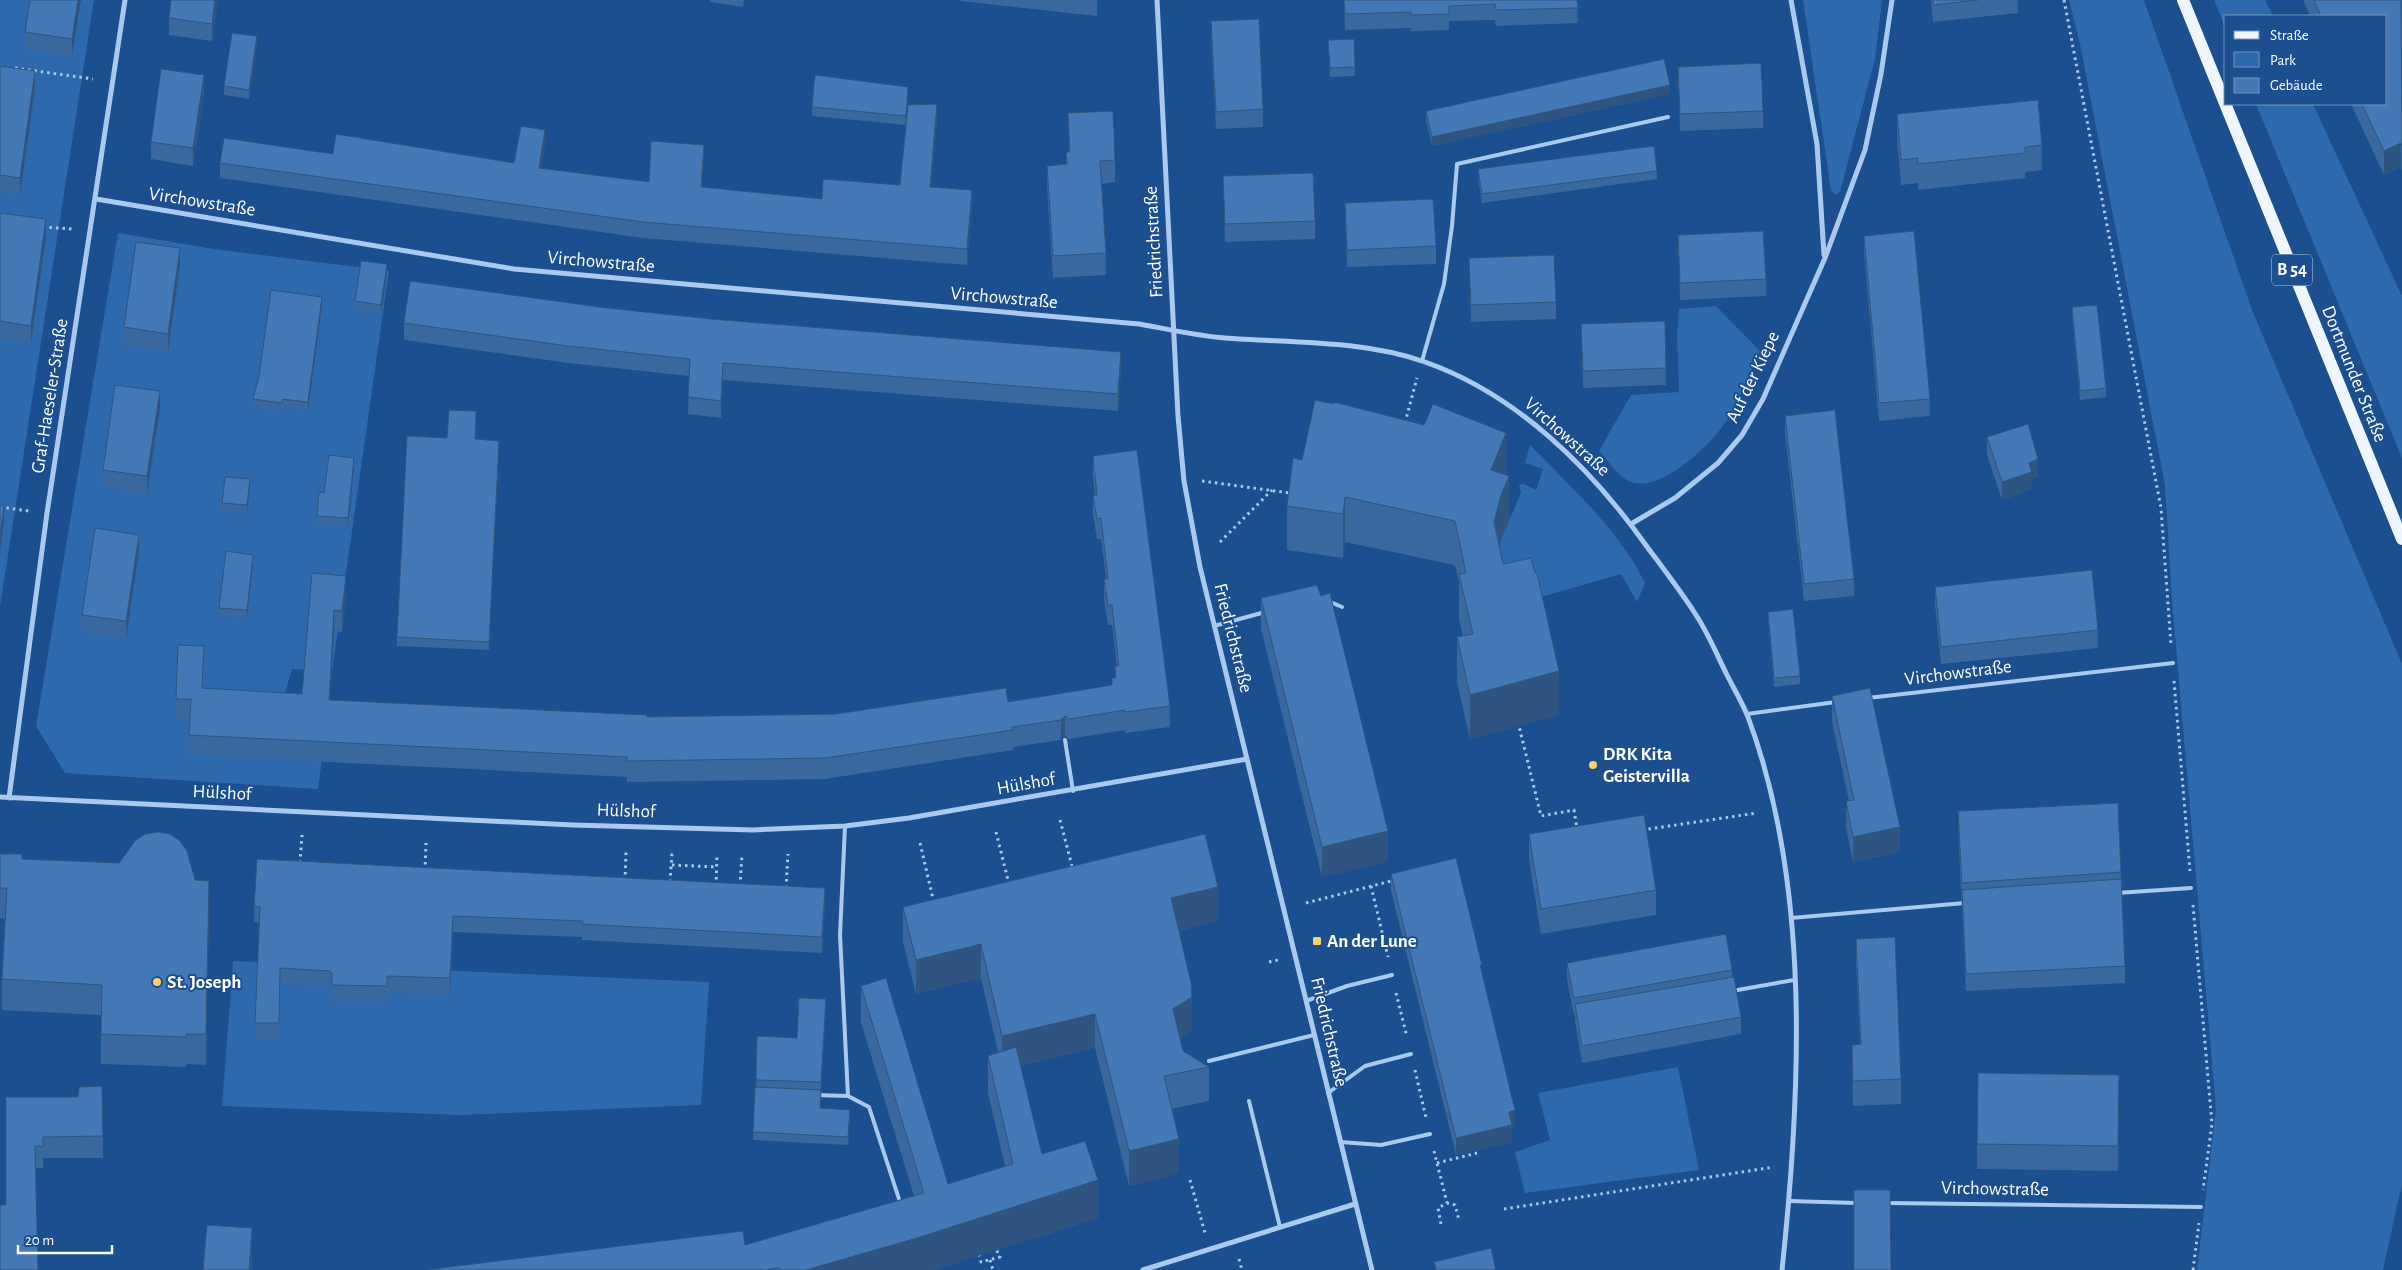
<svg xmlns="http://www.w3.org/2000/svg" width="2402" height="1270" font-family="'Alegreya Sans',sans-serif">
<style>
.green{fill:#2e69ad}
.lines{fill:none;stroke-linecap:round;stroke-linejoin:round}
.path{stroke:#a9c9ee;stroke-width:3;stroke-dasharray:2.5 4;stroke-linecap:butt}
.lane{stroke:#a9c9ee;stroke-width:4}
.street{stroke:#a9c9ee;stroke-width:5}
.primary{stroke:#f0f6ff;stroke-width:12}
.wall{fill:#3a679d}
.shaded-wall{fill:#305480}
.building{fill:#4478b7;stroke:#305480}
.poi-dot{fill:#ffd166;stroke:#1b4f8f;stroke-width:2}
.labels{text-anchor:middle;dominant-baseline:central;stroke-width:4;stroke-linejoin:round;paint-order:stroke}
.shield{fill:#1b4f8f;stroke:#bbcadd;stroke-width:1}
.shield-label{font-size:18px;font-weight:bold;fill:#fff}
.street-label{font-size:19px;fill:#fff;stroke:#1b4f8f}
.poi-label{font-size:19px;font-weight:bold;fill:#fff;stroke:#1b4f8f;text-anchor:start}
</style>
<rect width="100%" height="100%" fill="#1b4f8f"/>
<!-- green -->
<path class="green" d="M0,0H94L0,607Z
M1803,0H1882L1875,59L1840,192L1836,195L1831,191Z
M2069,0H2144L2252,310L2402,664V1183L2383,1270H2197L2216,1109L2172,600L2165,485L2080,44Z
M2214,0H2265L2273,16H2226V29Z
M2256,104H2313L2402,296V458Z
M118,233L214,249L389,271L332,672L292,669L285,693L330,700L318,789L65,773L36,726Z
M1716,306L1760,351C1749,374 1740,399 1727,420C1712,444 1655,500 1625,479C1615,472 1607,459 1599,451L1631,395L1679,392L1677,333L1679,309Z
M1530,445C1571,487 1619,530 1645,583L1637,602L1621,574L1503,608L1494,566L1501,539L1521,493L1519,485L1524,484L1536,490L1543,469L1525,463Z
M233,961L709,982L701,1105L460,1115L222,1106Z
M1678,1067L1699,1170L1525,1193L1515,1152L1550,1140L1538,1093Z"/>
<g class="lines">
<!-- path -->
<path class="path" d="M2064,0L2161,508L2171,645
M15,68L93,79
M43,227L72,229
M1405,423L1417,378
M1202,481L1290,493
M0,507L29,511
M1220,542L1272,490
M2174,681L2190,871
M1518,722L1541,816L1574,810L1577,829
M1060,820L1073,870
M1642,830L1757,813
M996,832L1009,884
M920,843L934,903
M300,863L302,835
M672,865L717,867
M425,871L426,843
M625,881L626,852
M670,882L672,853
M716,886L717,854
M740,886L742,854
M1371,886L1388,957
M786,888L788,854
M1306,903L1395,880
M2193,905L2212,1124L2203,1190
M1269,962L1278,960
M1396,993L1407,1037
M1415,1070L1426,1118
M1434,1151L1447,1203
M1437,1163L1477,1153
M1190,1180L1205,1233
M1504,1209L1774,1167
M1441,1224L1438,1208L1447,1203L1455,1205L1459,1220
M979,1254L981,1262L1000,1257L996,1249
M1239,1259L1242,1270
M990,1260L993,1270
M2193,1270L2199,1223"/>
<!-- lane -->
<path class="lane" d="M1422,361L1444,284L1452,226L1457,164L1668,117
M1328,601L1342,607
M1214,626L1265,612
M1868,698L2173,663
M1747,714L1836,702
M1065,740L1073,791
M845,826L840,935L848,1096L869,1107L899,1199
M2117,893L2191,888
M1791,918L1965,903
M1732,991L1794,980
M1306,1001L1347,986L1392,975
M1209,1061L1314,1035
M1328,1093L1365,1066L1411,1054
M816,1095L848,1096
M1249,1101L1280,1227
M1340,1142L1381,1145L1430,1134
M1789,1201L1857,1203
M1887,1203L2201,1207"/>
<!-- street -->
<path class="street" d="M1157,0L1178,416L1184,481L1200,567L1372,1270
M1791,0L1817,144L1824,255
M96,199L514,269L1139,324C1167,329 1197,336 1225,338C1290,343 1364,340 1425,362C1516,394 1590,467 1645,544C1662,567 1680,590 1696,615C1708,633 1717,655 1727,675C1734,689 1742,702 1748,717C1811,886 1801,1093 1782,1270
M1631,524L1675,498L1718,463L1742,435L1763,399L1825,258L1865,150L1881,74L1892,0
M0,797L573,825L753,830L845,826L909,818L1247,759
M9,798L47,513L125,0
M1143,1270L1355,1204"/>
<!-- primary -->
<path class="primary" d="M2183,0L2402,539"/>
</g>
<!-- wall -->
<path class="wall" d="M30,0H81L72,56L25,50V32Z
M218,0L212,41L169,35V18Z
M710,0H744L743,7L710,2Z
M960,0H1098L1097,16L960,1Z
M1344,0H1577L1578,23L1496,26L1495,20L1449,21V30L1411,31V28L1345,30Z
M1931,0H2018V13L1933,22Z
M2303,0H2401L2402,171L2401,167L2384,175L2351,104H2386V16H2310Z
M1211,21L1263,109V127L1216,129L1211,39Z
M1328,40L1355,67V76L1330,77Z
M257,45L249,99L224,95V86Z
M0,66L35,88L20,195L0,192Z
M1678,67L1763,111V128L1680,131Z
M204,93L193,166L151,159V142Z
M1670,94L1432,146L1426,120V111Z
M908,96L906,125L812,116V107Z
M1068,113L1115,160V182L1102,184L1106,253V275L1053,278L1047,188V166L1066,164L1069,152Z
M1897,114L2042,145V170L2025,172V178L1918,190V183L1901,185L1897,140Z
M937,120L931,187L972,206L967,265L643,238L220,178V163L333,154L514,163L545,145L541,168L649,182L704,161L702,187L822,199L900,185Z
M1478,169L1657,171V179L1482,203L1478,178Z
M1223,176L1315,221V239L1225,242Z
M1345,203L1436,246V264L1347,267L1345,220Z
M0,213L46,237L31,343L0,339Z
M1678,235L1766,279V296L1680,300Z
M1864,236L1930,399V416L1879,421L1864,253Z
M1469,258L1556,302V319L1471,322Z
M180,265L168,351L124,344V327Z
M387,273L381,314L355,310V301Z
M322,306L308,411L282,408V411L253,408V399L259,376Z
M2072,307L2106,388V397L2080,400L2072,316Z
M607,308L1121,369L1118,411L723,380L721,418L688,414L689,376L568,363L404,340V323Z
M1581,324L1666,368V385L1583,388Z
M160,409L147,494L103,487V470Z
M1785,416L1854,579V596L1804,601L1785,433Z
M476,420L475,439L499,449L489,650L397,646V637L447,438Z
M1987,437L2038,476L2032,479V489L2002,500L1987,455Z
M1093,456L1170,706V727L1125,733V730L1069,739L1065,736L1061,740L1013,747V750L825,779L627,782V777L189,755L190,720L176,719V699L204,667L203,688L302,694L312,573L346,597L342,632L334,631L330,700L647,717L836,714L1008,702L1112,685V678H1115V666H1117L1112,625H1108L1104,599V579H1106L1101,539H1097L1093,515V495H1095L1093,476Z
M1302,460L1506,476L1509,521L1501,539L1499,546L1503,564L1559,715L1470,739L1457,682V637L1463,636L1459,619V582L1455,565L1345,542L1343,558L1287,550V506Z
M354,467L348,527L317,524V516L324,493Z
M250,488L247,514L222,511V503Z
M139,552L126,639L82,632V615Z
M253,563L247,619L219,616V608Z
M1935,587L2098,630V648L1941,664L1935,605Z
M1261,598L1388,861L1322,877L1261,629Z
M1768,612L1800,676V684L1774,687L1768,620Z
M1832,696L1900,852L1853,862L1846,827V801H1849L1832,722Z
M1958,811L2121,872L2125,966V983L1966,991L1958,828Z
M1529,834L1656,890V915L1541,934L1529,860Z
M0,854L22,859L195,880L209,911L206,1065L186,1064V1067L101,1064V1015L2,1010V979L5,919L0,918Z
M1391,874L1482,977L1515,1127L1512,1129V1142L1456,1155L1391,891Z
M825,904L822,953L582,940V937L453,932L450,995L387,992V1002L332,1001V989L330,987L280,984L279,1039H255L259,923L254,922V906Z
M903,907L1218,921L1179,931L1192,1031L1180,1038L1183,1051L1209,1067V1101L1172,1109L1179,1173L1129,1186L1095,1048L1020,1066L1042,1154L1098,1218L934,1270H424L745,1245L914,1196L861,1023V986L948,1184L1005,1166L988,1093V1056L998,1052L981,978L916,994L903,942Z
M1856,939L1901,1079V1104L1853,1106L1852,1045L1860,1044L1856,964Z
M1567,963L1732,970V977L1741,1017V1034L1582,1063L1575,1021V1015H1574L1567,980Z
M826,1008L820,1108L850,1118L848,1145L753,1140L756,1087L757,1036L797,1038Z
M1978,1073L2119,1075L2118,1171L1977,1169Z
M6,1097L103,1136V1158H43V1168H35L6,1205Z"/>
<!-- shaded-wall -->
<path class="shaded-wall" d="M78,0H81L72,56V39Z
M215,0H218L212,41V24Z
M1097,0H1098L1097,16Z
M257,36V45L249,99V90Z
M35,71V88L20,195V178Z
M204,75V93L193,166V148Z
M1670,85V94L1432,146V137Z
M908,87V96L906,125V116Z
M937,104V120L930,203V187Z
M545,130V145L539,184V168Z
M2401,143V167L2384,175V151Z
M704,145V161L701,203V187Z
M972,190V206L967,265V249Z
M46,219V237L31,343V326Z
M180,248V265L168,351V334Z
M387,264V273L381,314V305Z
M322,297V306L308,411V402Z
M1121,352V369L1118,411V394Z
M723,363V380L721,418V401Z
M160,391V409L147,494V476Z
M1506,433V477L1491,470Z
M499,441V449L489,650V642Z
M354,458V467L348,527V518Z
M2038,459V476L2032,479V489L2002,500V482L2029,463Z
M1509,476V521L1501,539L1494,566V522L1501,495Z
M250,479V488L247,514V505Z
M1345,497V542L1343,558V514Z
M4,506V523L0,553V536Z
M139,535V552L126,639V621Z
M253,555V563L247,619V610Z
M346,576V597L342,632V611Z
M334,610V631L329,720V700Z
M1559,671V715L1470,739V695Z
M1065,716V736L1061,740V720Z
M1900,827V852L1853,862V837Z
M1388,831V861L1322,877V847Z
M209,881V911L206,1065V1034Z
M1218,887V921L1171,933V898Z
M825,888V904L822,953V937Z
M453,916V932L450,995V978Z
M981,944V978L916,994V960Z
M1480,965H1482V982Z
M1192,997V1031L1173,1043V1009Z
M826,999V1008L821,1091V1082Z
M1095,1014V1048L1002,1070V1036Z
M1515,1110V1127L1512,1129V1142L1456,1155V1138L1509,1112Z
M1179,1139V1173L1129,1186V1151Z
M1098,1180V1218L934,1270H806Z
M252,1228V1270H249Z"/>
<!-- building -->
<path class="building" d="M30,0H78L72,39L25,32Z
M171,0H215L212,24L169,18Z
M1344,0H1577L1578,8L1496,10L1495,4L1449,6V14L1411,15V12L1345,14Z
M1933,0H1978L1933,5Z
M2314,0H2401L2402,146L2401,143L2384,151L2362,104H2386V16H2321Z
M1259,19L1263,109L1216,112L1211,21Z
M232,33L257,36L249,90L224,86Z
M1354,39L1355,67L1330,68L1328,40Z
M1664,59L1670,85L1432,137L1426,111Z
M1761,63L1763,111L1680,114L1678,67Z
M0,66L35,71L20,178L0,175Z
M161,69L204,75L193,148L151,142Z
M815,75L908,87L906,116L812,107Z
M2038,100L2042,145L2025,147V153L1918,164V158L1901,160L1897,114Z
M937,104L930,187L972,190L967,249L643,222L220,163L224,138L333,154L336,134L514,163L521,126L545,130L539,168L649,182L651,141L704,145L701,187L822,199L823,179L900,185L908,105Z
M1113,111L1115,160L1100,161L1106,253L1053,256L1047,166L1067,164L1066,152H1070L1068,113Z
M1654,146L1657,171L1482,194L1478,169Z
M1313,173L1315,221L1225,224L1223,176Z
M1433,199L1436,246L1347,250L1345,203Z
M0,213L46,219L31,326L0,321Z
M1763,231L1766,279L1680,283L1678,235Z
M1914,231L1930,399L1879,403L1864,236Z
M136,242L180,248L168,334L124,327Z
M1554,255L1556,302L1471,305L1469,258Z
M361,261L387,264L381,305L355,301Z
M410,281L607,308L711,319L1121,352L1118,394L723,363L721,401L688,397L690,359L568,346L404,323Z
M271,290L322,297L308,402L282,399V403L253,399L259,376Z
M2097,305L2106,388L2080,391L2072,307Z
M1665,321L1666,368L1583,371L1581,324Z
M115,385L160,391L147,476L103,470Z
M1315,400L1334,404V402L1424,425L1433,404L1506,433L1491,470L1509,476L1501,495L1494,522L1503,564L1531,558L1535,573H1537L1559,671L1470,695L1457,637L1473,634L1459,574L1466,573L1455,521L1345,497L1343,514L1287,506L1293,458L1302,460Z
M449,410L476,411L475,439L499,441L489,642L397,637L407,436L447,438Z
M1835,410L1854,579L1804,584L1785,416Z
M2028,424L2038,459L2029,463L2032,472L2002,482L1987,437Z
M1137,450L1170,706L1125,712V710L1069,719L1065,716L1061,720L1012,727L1013,730L825,758L627,761V757L189,735L191,699H176L178,645L204,646L202,688L302,694L312,573L346,576L342,611L334,610L329,700L647,715V717L836,714L1006,688L1008,702L1112,685V678H1116L1115,666H1119L1112,605H1108L1104,579H1108L1101,518L1097,519L1093,495H1097L1093,456Z
M329,455L354,458L348,518L317,516L319,492L324,493Z
M225,477L250,479L247,505L222,503Z
M0,505L4,506L0,536Z
M95,528L139,535L126,621L82,615Z
M226,551L253,555L247,610L219,608Z
M2092,570L2098,630L1941,647L1935,587Z
M1317,585L1321,596L1330,593L1388,831L1322,847L1261,598Z
M1793,609L1800,676L1774,678L1768,612Z
M1870,688L1900,827L1853,837L1846,801L1854,800L1832,696Z
M2118,803L2121,872L1962,883L1958,811Z
M1644,815L1656,890L1541,909L1529,834Z
M158,832L170,834L180,841L187,851L195,880L209,881L206,1034H186V1037L101,1034L102,985L2,979L7,888H0V854H22V859L119,863L135,841L145,834Z
M1205,834L1218,887L1171,898L1191,982L1192,997L1173,1009L1183,1051L1209,1067L1164,1076L1179,1139L1129,1151L1095,1014L1002,1036L981,944L916,960L903,907Z
M1456,858L1482,965H1480L1515,1110L1509,1112L1512,1125L1456,1138L1391,874Z
M257,859L825,888L822,937L582,924L583,921L453,916L450,978L387,976V986L332,985V973L330,971L280,968L279,1023H255L260,907L254,906Z
M2121,879L2125,966L1966,974L1962,890Z
M1726,934L1732,970L1574,998L1567,963Z
M1895,937L1901,1079L1853,1081L1852,1045L1861,1044L1856,939Z
M1734,977L1741,1017L1582,1046L1575,1004Z
M886,978L948,1184L1013,1164L988,1056L1016,1047L1042,1154L1085,1141L1098,1180L917,1238L806,1270H780L779,1268L764,1270H424L743,1231L745,1245L924,1193L861,986Z
M799,998L826,999L821,1082L756,1080L757,1036L797,1038Z
M1978,1073L2119,1075L2118,1146L1977,1144Z
M102,1086L103,1136L43,1137V1146H35L38,1270H0V1205H6V1097H78L79,1087Z
M755,1087L821,1090L820,1108L850,1110L848,1137L753,1132Z
M1854,1190H1890L1891,1270H1854Z
M207,1225L252,1228L249,1270H203Z
M1491,1248L1496,1270H1436L1434,1262Z"/>
<!-- markers -->
<g class="poi-dot">
<circle cx="1593" cy="765" r="5"/>
<rect x="1312" y="936" width="10" height="10" rx="2.5"/>
<circle cx="157" cy="982" r="5"/>
</g>
<g class="labels">
<!-- shield labels -->
<rect class="shield" x="2272" y="254.5" width="40" height="31" rx="4"/>
<g class="shield-label">
<text x="2292" y="270">B 54</text>
</g>
<!-- street labels -->
<g class="street-label">
<text transform="translate(202 202) rotate(9)">Virchowstraße</text>
<text transform="translate(1154 242) rotate(-93)">Friedrichstraße</text>
<text transform="translate(601 262) rotate(5)">Virchowstraße</text>
<text transform="translate(1004 298) rotate(5)">Virchowstraße</text>
<text transform="translate(2354 374) rotate(68)">Dortmunder Straße</text>
<text transform="translate(1753 377) rotate(-64)">Auf der Kiepe</text>
<text transform="translate(50 396) rotate(-81)">Graf-Haeseler-Straße</text>
<text transform="translate(1567 437) rotate(42)">Virchowstraße</text>
<text transform="translate(1233 638) rotate(76)">Friedrichstraße</text>
<text transform="translate(1958 673) rotate(-7)">Virchowstraße</text>
<text transform="translate(1026 784) rotate(-10)">Hülshof</text>
<text transform="translate(222 793) rotate(3)">Hülshof</text>
<text transform="translate(626 811) rotate(2)">Hülshof</text>
<text transform="translate(1329 1032) rotate(77)">Friedrichstraße</text>
<text transform="translate(1995 1189) rotate(1)">Virchowstraße</text>
</g>
<!-- poi labels -->
<g class="poi-label">
<text x="1603" y="754">DRK Kita<tspan x="1603" dy="22">Geistervilla</tspan></text>
<text x="1327" y="941">An der Lune</text>
<text x="167" y="982">St. Joseph</text>
</g>
</g>
<!-- legend -->
<rect x="2224" y="15" width="162" height="90" fill="#1b4f8f" stroke="#7695bc"/>
<rect x="2234" y="31" width="25" height="8" fill="#f0f6ff" stroke="#7695bc"/>
<text x="2270" y="40" font-size="15" fill="#ffffff">Straße</text>
<rect x="2234" y="52" width="25" height="15" fill="#2e69ad" stroke="#7695bc"/>
<text x="2270" y="65" font-size="15" fill="#ffffff">Park</text>
<rect x="2234" y="78" width="25" height="15" fill="#4478b7" stroke="#7695bc"/>
<text x="2270" y="90" font-size="15" fill="#ffffff">Gebäude</text>
<!-- scale -->
<path d="M18 1245v8h94v-8" fill="none" stroke="#ffffff" stroke-width="2.5"/>
<text x="25" y="1245" font-size="15" fill="#ffffff" stroke="#1b4f8f" stroke-width="4" paint-order="stroke">20 m</text>
</svg>
